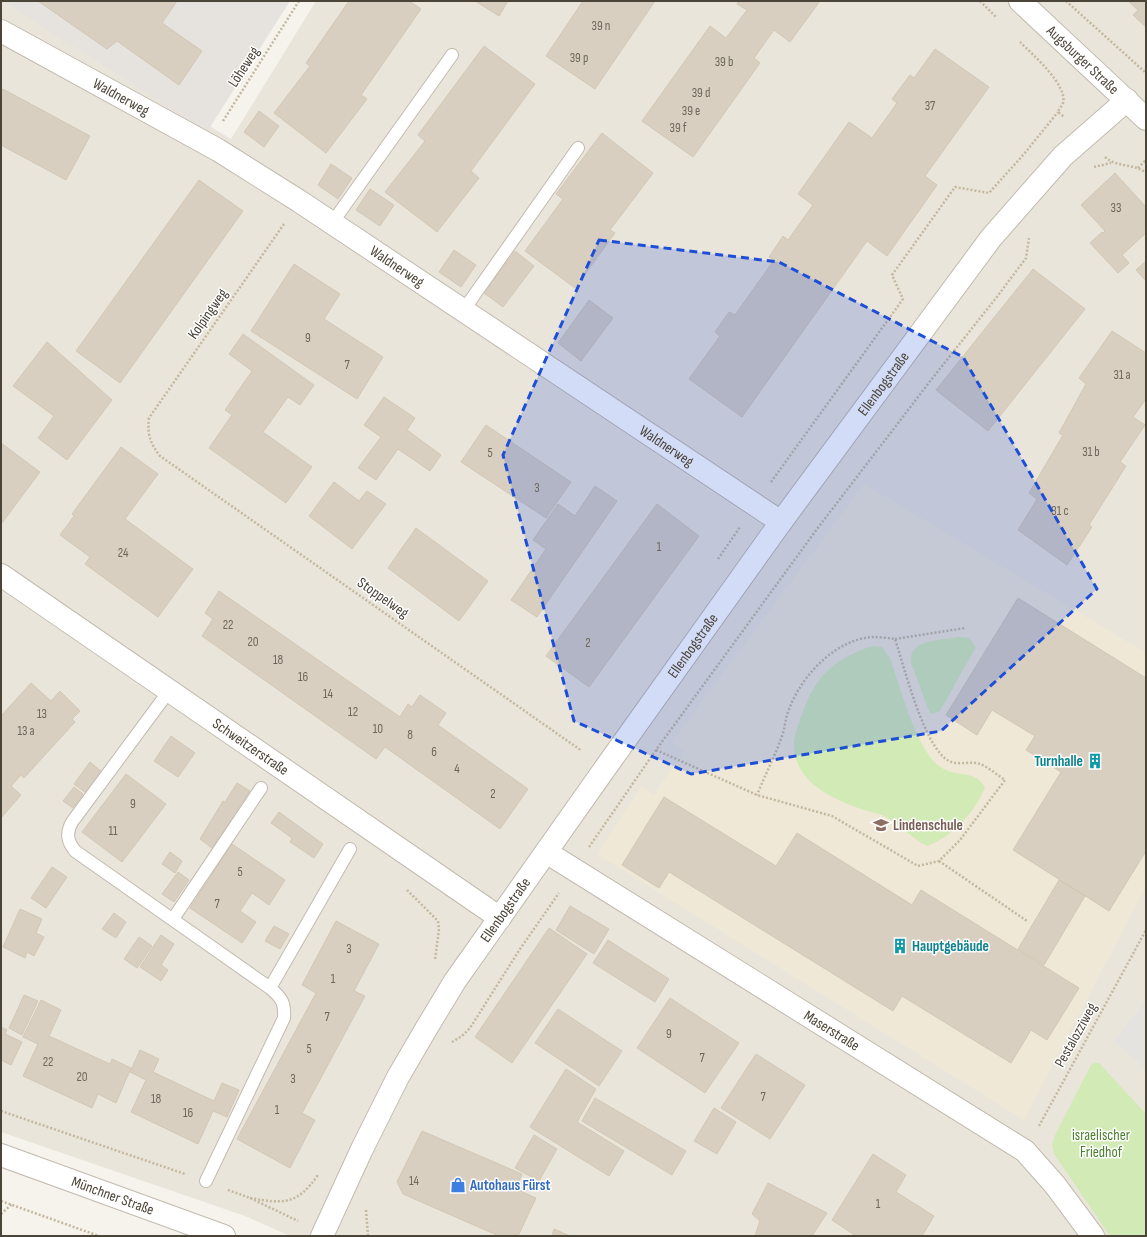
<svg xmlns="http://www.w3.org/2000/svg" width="1147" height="1237" font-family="'Sofia Sans Condensed',sans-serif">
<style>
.residential{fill:#eae5da}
.industrial{fill:#e6e2dd}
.education{fill:#efe8d6}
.green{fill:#d2eab5}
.parking{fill:#e5e3e0}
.building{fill:#d8cfc1;stroke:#d3c7b4}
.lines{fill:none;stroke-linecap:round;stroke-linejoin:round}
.service-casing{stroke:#c2bbae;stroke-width:14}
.minor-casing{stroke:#c2bbae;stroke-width:24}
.tertiary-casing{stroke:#c2bbae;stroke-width:24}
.path{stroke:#c4b79f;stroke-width:2.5;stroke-dasharray:2 2;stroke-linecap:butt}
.service{stroke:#fff;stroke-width:12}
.minor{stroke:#fff;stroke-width:22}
.tertiary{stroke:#fff;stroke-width:22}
.marked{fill:#1d4ed8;fill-opacity:0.2;stroke:#1d4ed8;stroke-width:3;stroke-dasharray:8 5;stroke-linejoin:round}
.labels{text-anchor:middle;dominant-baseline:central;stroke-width:3;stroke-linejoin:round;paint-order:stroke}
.number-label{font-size:13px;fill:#6e675b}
.street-label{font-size:15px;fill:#4b4439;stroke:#fff}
.culture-label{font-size:15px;font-weight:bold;fill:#0d838f;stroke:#fff;text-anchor:end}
.education-label{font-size:15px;font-weight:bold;fill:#785e54;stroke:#fff;text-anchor:start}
.park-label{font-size:15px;fill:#4a7f2a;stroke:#fff}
.shop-label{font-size:15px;font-weight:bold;fill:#366cbe;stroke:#fff;text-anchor:start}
</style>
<rect width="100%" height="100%" fill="#f6f3ec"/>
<!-- residential -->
<path class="residential" d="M1,1H5L231,139L316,1H1146V1236H290L245,1216L1,1132Z"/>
<!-- industrial -->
<path class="industrial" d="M3,1H290L207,132Z"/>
<!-- education -->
<path class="education" d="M864,484L1146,653V886L1024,1120L597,854L641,787L654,795L684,751L672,742Z"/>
<!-- green -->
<path class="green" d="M959,637L969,638L976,647L940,711L931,714L928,709L911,662C908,639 943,640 959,637Z
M873,646L882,647L890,658C900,686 916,749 939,766C956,779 973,768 985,787C975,813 953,836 927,846C911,838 899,823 882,815C876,813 870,812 864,810C835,800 796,784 794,747C793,735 801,718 805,706C819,672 838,657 873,646Z
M1094,1063H1099L1146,1114V1236H1110L1054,1154L1052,1145L1055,1135L1091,1065Z"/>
<!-- parking -->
<path class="parking" d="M1146,1001V1069L1114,1041Z"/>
<!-- building -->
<path class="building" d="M38,1H177L162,23L202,51L179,85L117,41L107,49Z
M349,1H409L421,9L361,95L367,99L326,153L274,113L310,66L306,63Z
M475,1H508L499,16Z
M583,1H655L595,89L546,56Z
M739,1H820L790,42L774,30L754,58L760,63L693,157L642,121L710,26L726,38L747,10L737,4Z
M1128,1H1146V27L1133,15L1138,10Z
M484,46L535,84L471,171L479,178L437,232L385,192L425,141L418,135Z
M935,49L989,87L925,176L937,185L887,256L867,241L742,417L689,379L720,336L715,332L729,312L735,315L774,260L769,257L783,236L788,240L813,205L798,194L849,122L872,138L897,103L892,99L910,75L914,78Z
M3,89L90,136L66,180L1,145V92Z
M259,111L279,126L264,147L244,132Z
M602,133L653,173L610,230L615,233L575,288L525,251L563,199L556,194Z
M331,164L352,178L338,199L318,185Z
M1115,173L1146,207V222L1144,224L1146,227V233L1122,255L1129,263L1118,273L1090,243L1102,232L1103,233L1105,231L1081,205Z
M199,180L243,211L120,383L76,351Z
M370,189L394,205L380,226L356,210Z
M454,250L476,265L461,287L439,272Z
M515,251L534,266L503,307L484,293Z
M1146,261V281L1136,270Z
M294,264L340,294L324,319L383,357L357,399L251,331Z
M1033,269L1085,309L988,431L936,390Z
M589,300L613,318L581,361L558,343Z
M1112,331L1146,353V399L1133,417L1145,425L1120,462L1126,466L1089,525L1092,527L1067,565L1018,530L1037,499L1029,493L1063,435L1059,433L1086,384L1079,378Z
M243,334L314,385L300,405L288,397L263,432L312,467L286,503L209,448L232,415L225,410L252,371L229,354Z
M47,342L112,400L67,460L38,438L54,416L13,386Z
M384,397L415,418L407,430L441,455L430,471L398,449L376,480L358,468L381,437L364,425Z
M486,425L571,482L546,518L461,462Z
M1,443L40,472L2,523L1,522Z
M121,447L158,474L125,519L193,569L158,617L85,564L90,557L60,535L74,516L72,514Z
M334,482L359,501L367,491L386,504L352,549L309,516Z
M595,486L617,501L537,617L511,600L546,549L533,540L558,504L575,516Z
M657,504L699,536L589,687L546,656Z
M416,528L488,581L459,621L388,568Z
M219,591L400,717L408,704L412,707L420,695L446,713L438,725L528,789L500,829L385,747L376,759L202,636L213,619L205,613Z
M1018,598L1146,678V851L1109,911L1013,850L1061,772L1026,750L1035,736L992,710L977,735L946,715Z
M31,683L51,701L60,691L80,711L72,719L75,722L24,778L21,775L11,786L21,795L1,818V716Z
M171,736L195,753L178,777L154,761Z
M90,762L102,772L86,793L74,784Z
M126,774L166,804L122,862L82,832Z
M237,783L250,791L237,810L239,812L222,839L219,837L212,848L200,839L223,801L225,802Z
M74,787L83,794L73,808L63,801Z
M664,797L776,866L797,833L912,905L921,890L1079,988L1047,1040L1031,1030L1011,1063L902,996L893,1011L669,872L659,888L622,865Z
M279,812L323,844L314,858L290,842L292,838L271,823Z
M232,844L285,880L269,905L252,893L240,911L256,922L242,943L190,908Z
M170,852L182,861L175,873L162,864Z
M52,867L67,877L46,908L31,898Z
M178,872L189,880L174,902L162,894Z
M1059,880L1085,896L1044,965L1018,949Z
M570,906L609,929L594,954L556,930Z
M20,909L42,919L36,933L44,937L34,956L27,952L25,958L3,947Z
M114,913L126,922L116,938L102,929Z
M336,921L379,944L354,991L365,996L302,1113L315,1120L290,1168L237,1139L316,993L302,985Z
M274,926L289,934L280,949L265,941Z
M549,928L587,954L512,1063L475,1037Z
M161,935L174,944L161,965L168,970L161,981L140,967Z
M139,937L152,946L137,968L124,959Z
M608,940L669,979L655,1002L593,963Z
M24,995L38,1001L22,1035L9,1028Z
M670,998L739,1043L705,1093L637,1048Z
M41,1000L61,1010L49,1036L110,1064L112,1059L131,1068L116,1103L98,1094L92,1108L23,1076L38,1044L23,1037Z
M558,1009L622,1051L599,1086L535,1043Z
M1,1027L7,1030L5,1034L22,1042L11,1065L1,1060Z
M140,1050L159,1059L153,1072L214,1101L222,1083L239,1090L227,1117L213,1111L198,1144L131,1112L146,1080L130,1072Z
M756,1054L805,1085L770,1139L721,1108Z
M566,1069L596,1089L577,1122L624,1151L609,1176L530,1127Z
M595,1098L686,1151L672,1175L582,1121Z
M714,1108L736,1122L717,1154L694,1141Z
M422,1131L522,1174L516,1189L536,1198L518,1236H499L403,1194L397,1182Z
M534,1135L557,1149L539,1181L515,1168Z
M873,1154L906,1175L896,1192L934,1216L922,1236H856L832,1220Z
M768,1183L827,1213L812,1236H755L760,1221L752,1214Z
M554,1229L570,1236H552Z"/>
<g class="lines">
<defs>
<path id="service" d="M332,223L452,55
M463,311L578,148
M169,691L72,822C66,833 67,841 75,851L270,988C282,998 285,1003 284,1018L206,1181
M173,919L261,788
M270,988L350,849"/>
<g id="minor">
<path id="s1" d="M1,31L218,150L299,201L781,522"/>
<path id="s2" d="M1,575L500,918"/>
<path id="s3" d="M546,852L1025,1151L1055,1185L1093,1236"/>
<path id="s4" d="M322,1236L362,1149L398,1077L426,1029L455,981L606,767L781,522L991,238L1063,156L1127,100"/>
</g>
<g id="tertiary">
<path id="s5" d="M1020,1L1146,119"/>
<path id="s6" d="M1,1155L224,1236"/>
</g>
</defs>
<!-- service casing -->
<use href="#service" class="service-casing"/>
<!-- minor casing -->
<use href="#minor" class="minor-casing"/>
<!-- tertiary casing -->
<use href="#tertiary" class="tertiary-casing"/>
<!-- path -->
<path class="path" d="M980,1L996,17
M1066,1L1146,73
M1020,42C1032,54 1068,85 1063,103C1062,106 1059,109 1058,112L1064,117
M223,121L299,1
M1105,157C1117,168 1134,163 1146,173
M1094,167L1111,163
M1138,168L1146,160
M284,224L149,418C147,434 150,443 160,456L582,751
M771,482L903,299L892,275L955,187L989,193L1024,154L1058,112
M718,559L740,527
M895,639L965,628
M656,750L757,795L832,816L918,866L939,861L960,840L1005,780C997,775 985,764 976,763C967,762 957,765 949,761C924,748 904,666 895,639C888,638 880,637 873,637C835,639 800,677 788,712C785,720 785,728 782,736C775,756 765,775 757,795
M589,847L656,750L817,529L931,380L996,298L1026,258L1029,238
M939,861L1027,921
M407,890L438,921L439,929L435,960
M452,1042L462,1036L470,1028L520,949L559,893
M1,1111L185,1174
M1039,1126L1146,930
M228,1190L250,1198L298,1221
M250,1198C284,1204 297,1205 318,1175
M1,1201L99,1236
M366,1210L368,1236
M1,1214L12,1204"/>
<!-- service -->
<use href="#service" class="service"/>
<!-- minor -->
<use href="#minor" class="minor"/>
<!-- tertiary -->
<use href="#tertiary" class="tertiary"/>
</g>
<!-- marked area -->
<path class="marked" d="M599,240L779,262L963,357L1097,589L941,731L691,774L574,721L503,455Z"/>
<!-- icons -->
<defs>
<symbol id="building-bare" viewBox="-9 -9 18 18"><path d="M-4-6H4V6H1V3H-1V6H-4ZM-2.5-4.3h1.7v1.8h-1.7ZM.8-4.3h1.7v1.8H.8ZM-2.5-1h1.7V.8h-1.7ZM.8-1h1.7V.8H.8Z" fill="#0f9aa8" stroke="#fff" stroke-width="2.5" paint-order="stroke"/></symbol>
<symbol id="school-bare" viewBox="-9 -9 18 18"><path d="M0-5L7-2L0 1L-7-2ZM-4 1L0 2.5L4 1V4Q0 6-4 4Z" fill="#8d6e63" stroke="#fff" stroke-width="2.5" paint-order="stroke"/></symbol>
<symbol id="shop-bare" viewBox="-9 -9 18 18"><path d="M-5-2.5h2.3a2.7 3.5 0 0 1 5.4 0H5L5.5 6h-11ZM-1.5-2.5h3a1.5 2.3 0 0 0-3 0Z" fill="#3f7fe0" stroke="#fff" stroke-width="2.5" paint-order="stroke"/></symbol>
</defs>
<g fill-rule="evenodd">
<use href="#building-bare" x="1084" y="750" width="22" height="22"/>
<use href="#school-bare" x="870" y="814" width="22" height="22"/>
<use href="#building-bare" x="889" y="935" width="22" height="22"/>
<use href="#shop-bare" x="447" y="1174" width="22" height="22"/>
</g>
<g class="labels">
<!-- number labels -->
<g class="number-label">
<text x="601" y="26">39 n</text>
<text x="579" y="58">39 p</text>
<text x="724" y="62">39 b</text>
<text x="701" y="93">39 d</text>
<text x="930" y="106">37</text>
<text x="691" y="111">39 e</text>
<text x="678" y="128">39 f</text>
<text x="1116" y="208">33</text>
<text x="308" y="338">9</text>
<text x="347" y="365">7</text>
<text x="1122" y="375">31 a</text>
<text x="1091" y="452">31 b</text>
<text x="490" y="453">5</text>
<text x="537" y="488">3</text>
<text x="1060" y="511">31 c</text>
<text x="659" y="547">1</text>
<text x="123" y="553">24</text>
<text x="228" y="625">22</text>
<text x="253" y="642">20</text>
<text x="588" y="643">2</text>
<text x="278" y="660">18</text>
<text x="303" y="677">16</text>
<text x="328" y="694">14</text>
<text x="353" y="712">12</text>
<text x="42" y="714">13</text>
<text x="378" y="729">10</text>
<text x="26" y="731">13 a</text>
<text x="410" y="735">8</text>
<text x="434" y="752">6</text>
<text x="457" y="769">4</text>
<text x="493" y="794">2</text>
<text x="133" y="804">9</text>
<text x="113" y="831">11</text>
<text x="240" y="872">5</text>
<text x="217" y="904">7</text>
<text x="349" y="949">3</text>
<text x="333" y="979">1</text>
<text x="327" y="1017">7</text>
<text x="669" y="1034">9</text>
<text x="309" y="1049">5</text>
<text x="702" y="1058">7</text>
<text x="48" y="1062">22</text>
<text x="82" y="1077">20</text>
<text x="293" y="1079">3</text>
<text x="763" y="1097">7</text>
<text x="156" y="1099">18</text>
<text x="277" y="1110">1</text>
<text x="188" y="1113">16</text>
<text x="414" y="1181">14</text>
<text x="878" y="1204">1</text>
</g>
<!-- street labels -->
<g class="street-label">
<text stroke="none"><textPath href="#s5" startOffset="86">Augsburger Straße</textPath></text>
<text transform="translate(244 67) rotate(-57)">Löheweg</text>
<text stroke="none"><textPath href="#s1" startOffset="137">Waldnerweg</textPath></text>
<text stroke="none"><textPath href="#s1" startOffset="461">Waldnerweg</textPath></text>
<text transform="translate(208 314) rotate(-55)">Kolpingweg</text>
<text stroke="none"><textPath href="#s4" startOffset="1023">Ellenbogstraße</textPath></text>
<text stroke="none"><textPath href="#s1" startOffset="785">Waldnerweg</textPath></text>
<text transform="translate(383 598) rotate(35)">Stoppelweg</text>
<text stroke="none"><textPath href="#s4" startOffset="699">Ellenbogstraße</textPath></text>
<text stroke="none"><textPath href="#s2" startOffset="303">Schweitzerstraße</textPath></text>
<text stroke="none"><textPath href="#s4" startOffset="375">Ellenbogstraße</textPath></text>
<text stroke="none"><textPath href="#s3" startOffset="337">Maserstraße</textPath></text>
<text transform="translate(1076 1035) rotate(-61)">Pestalozziweg</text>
<text stroke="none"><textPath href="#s6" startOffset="119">Münchner Straße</textPath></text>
</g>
<!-- culture labels -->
<g class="culture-label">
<text x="1083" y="761">Turnhalle</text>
<text x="912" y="946" text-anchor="start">Hauptgebäude</text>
</g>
<!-- education labels -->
<g class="education-label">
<text x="893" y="825">Lindenschule</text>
</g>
<!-- park labels -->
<g class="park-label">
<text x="1101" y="1135">israelischer<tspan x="1101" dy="17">Friedhof</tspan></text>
</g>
<!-- shop labels -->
<g class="shop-label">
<text x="470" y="1185">Autohaus Fürst</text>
</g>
</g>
<!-- border -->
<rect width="1147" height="1237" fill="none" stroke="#4b4439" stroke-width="4"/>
</svg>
